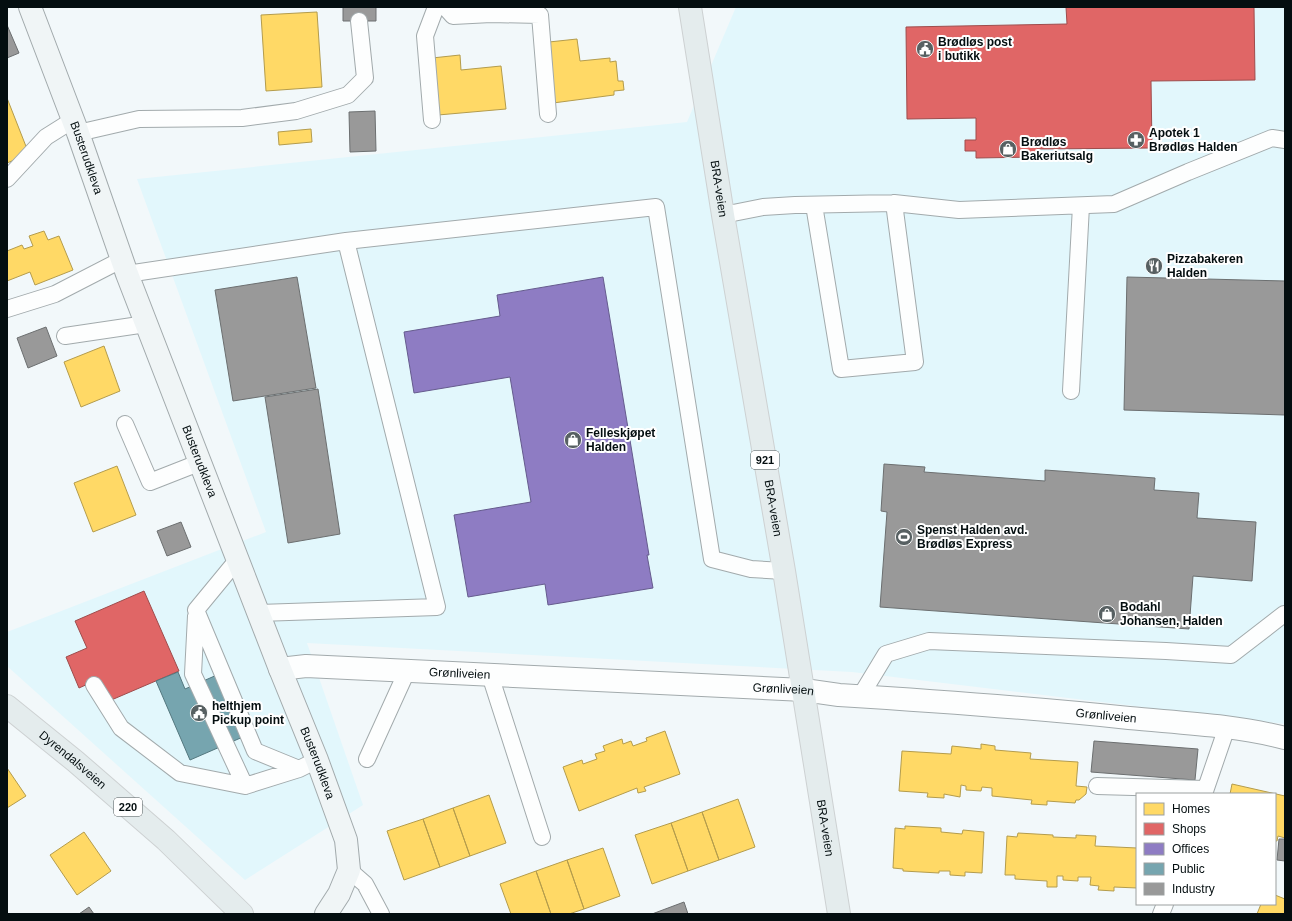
<svg xmlns="http://www.w3.org/2000/svg" width="1292" height="921" font-family="Arial,sans-serif">
<style>
.built{fill:#e2f7fc}
.homes{fill:#ffd966;stroke:#b49c4c}
.shops{fill:#e06666;stroke:#9e4c4c}
.offices{fill:#8e7cc3;stroke:#655b8d}
.public{fill:#76a5af;stroke:#54787f}
.industry{fill:#999;stroke:#6c6f70}
.lines{fill:none;stroke-linecap:round;stroke-linejoin:round}
.lane-casing{stroke:#a2aaac;stroke-width:18}
.street-casing{stroke:#a2aaac;stroke-width:24}
.secondary-casing{stroke:#a2aaac;stroke-width:24}
.primary-casing{stroke:#cdd1d2;stroke-width:24}
.lane{stroke:#fdfefe;stroke-width:16}
.street{stroke:#fdfefe;stroke-width:22}
.secondary{stroke:#f0f5f6;stroke-width:22}
.primary{stroke:#e4eced;stroke-width:22}
.labels{text-anchor:middle;dominant-baseline:central;stroke-width:4;stroke-linejoin:round;paint-order:stroke}
.shield{fill:#fff;stroke:#4f5658;stroke-width:1}
.shield-label{font-size:11px;font-weight:bold;fill:#040e10}
.poi-label{font-size:12px;font-weight:bold;fill:#040e10;stroke:#fff;text-anchor:start}
.street-label{font-size:12px;fill:#040e10;stroke:#fff}
</style>
<rect width="100%" height="100%" fill="#f2f8fa"/>
<!-- built -->
<path class="built" d="M736,7H1285V724L852,672L307,643L363,805L245,880L7,666V632L266,532L137,179L687,122Z"/>
<!-- homes -->
<path class="homes" d="M317,12L322,87L266,91L261,15Z
M577,39L580,61L610,58V62L616,61L618,81H623L624,90L614,91V95L553,103L548,64H552L549,42Z
M460,55L461,70L501,66L506,109L438,115L432,58Z
M7,98L29,154L7,163Z
M311,129L312,142L279,145L278,132Z
M44,231L48,240L59,236L73,270L35,285L30,272L7,281V251L22,245L24,249L33,246L29,236Z
M104,346L120,391L81,407L64,362Z
M117,466L136,515L93,532L74,483Z
M665,731L680,774L644,787L646,791L638,793L637,788L579,811L563,767L582,760L583,764L597,759L595,754L605,751L603,746L622,739L623,744L631,741L633,746L647,741L646,738Z
M981,744L995,746V750L1031,753L1030,759L1078,762L1076,786L1087,787L1086,794L1079,800H1076L1075,803L1047,801V805L1031,804L1032,800L992,796V788L982,787L981,791L966,790V786L961,785L960,797L944,794V798L927,797L928,793L899,791L902,751L951,754L952,746L981,749Z
M7,768L26,796L7,808Z
M1232,784L1285,796V838L1278,836L1277,841H1275V794H1230Z
M489,795L506,843L470,856L453,808Z
M738,799L755,847L719,860L702,812Z
M453,808L470,856L440,867L423,819Z
M702,812L719,860L688,871L671,823Z
M423,819L440,867L404,880L387,831Z
M671,823L688,871L652,884L635,835Z
M905,826L941,828V832L962,834L963,830L984,832L982,873L965,872V876L950,875V871H939V873L903,871V869L893,868L895,828L905,829Z
M84,832L111,871L77,895L50,855Z
M1018,833L1053,835V837L1076,838V835L1096,836L1095,846L1137,848V888L1114,887V891L1098,890L1099,886L1090,885L1091,877H1078V881L1063,880V876H1057V887H1047V881L1015,879V875H1005L1007,836L1017,837Z
M603,848L620,896L584,909L567,860Z
M567,860L584,909L569,914H551L536,871Z
M536,871L551,914H511L500,884Z
M1275,895L1285,899V914H1257L1261,904H1275Z"/>
<!-- shops -->
<path class="shops" d="M1066,7H1254L1255,80L1151,81L1152,148L1037,149V157L976,158V151H965V140H976V118L907,119L906,27L1067,24Z
M144,591L179,671L109,701L99,679L79,688L66,657L87,648L75,621Z"/>
<!-- offices -->
<path class="offices" d="M603,277L649,555H647L653,588L548,605L545,584L468,597L454,515L531,502L510,377L414,393L404,332L500,316L497,295Z"/>
<!-- public -->
<path class="public" d="M226,671L252,733L190,760L156,681L178,672L185,689Z"/>
<!-- industry -->
<path class="industry" d="M343,7H376V21H343Z
M7,25L19,53L7,58Z
M375,111L376,151L350,152L349,112Z
M297,277L316,388L233,401L215,290Z
M1127,277L1285,281V415L1124,410Z
M46,327L57,356L28,368L17,338Z
M318,389L340,534L288,543L265,397Z
M884,464L925,467L924,472L1045,481V470L1155,478L1154,490L1199,493L1197,518L1256,522L1252,581L1193,576L1189,629L880,607L887,512L881,511Z
M181,522L191,547L167,556L157,531Z
M1094,741L1198,749L1195,780L1091,772Z
M1279,839H1285V861L1277,860Z
M684,902L688,914H652Z
M89,907L94,914H79Z"/>
<g class="lines">
<defs>
<path id="lane" d="M445,7L453,16L491,14L500,8
M491,14L540,15L548,114
M432,120L425,36L436,7
M78,133L139,119L242,118L296,111L348,95L365,78L359,21
M7,179L46,137L73,120
M814,205L841,369L915,362L894,203
M723,215L763,207L795,205L894,203L959,210L1114,204L1188,172L1272,138L1285,140
M127,274L346,241L656,207L712,559L751,569L784,571
M7,309L55,294L123,259
M65,336L146,324
M1071,391L1081,206
M125,424L150,482L201,462
M238,559L196,610L255,751L299,769L317,760
M259,613L437,607L346,241
M196,616L193,674L245,786L299,769
M490,675L542,837
M94,685L121,728L180,773L245,786
M860,697L886,654L929,641L1166,651L1231,655L1284,614L1285,615
M367,759L407,671
M1097,786L1205,789
M1204,794L1227,727
M349,870L365,884L381,914
M1161,914L1165,904"/>
<g id="street">
<path id="s1" d="M280,669L306,666L804,690L839,695C936,701 1033,708 1129,718C1181,723 1234,725 1285,738"/>
</g>
<g id="secondary">
<path id="s2" d="M30,7L78,133L127,274L280,669L317,760L346,840L349,870L339,894L326,914"/>
</g>
<g id="primary">
<path id="s3" d="M690,7L723,215L784,571L839,914"/>
<path id="s4" d="M7,706L75,761L166,840L242,914"/>
</g>
</defs>
<!-- lane casing -->
<use href="#lane" class="lane-casing"/>
<!-- street casing -->
<use href="#street" class="street-casing"/>
<!-- secondary casing -->
<use href="#secondary" class="secondary-casing"/>
<!-- primary casing -->
<use href="#primary" class="primary-casing"/>
<!-- lane -->
<use href="#lane" class="lane"/>
<!-- street -->
<use href="#street" class="street"/>
<!-- secondary -->
<use href="#secondary" class="secondary"/>
<!-- primary -->
<use href="#primary" class="primary"/>
</g>
<!-- icons -->
<defs>
<symbol id="civic-disc" viewBox="-11 -11 22 22"><circle r="9.5" fill="#576062" stroke="#fff"/><path d="M-.6-6.5H3V-4.5H.6V-3L4-1V1h2V6H-6V1h2V-1L-.6-3ZM-1.2 2.5V6h2.4V2.5Z" fill="#fff"/></symbol>
<symbol id="pharmacy-disc" viewBox="-11 -11 22 22"><circle r="9.5" fill="#576062" stroke="#fff"/><path d="M-2-6h4v4h4v4h-4v4h-4v-4h-4v-4h4Z" fill="#fff"/></symbol>
<symbol id="shop-disc" viewBox="-11 -11 22 22"><circle r="9.5" fill="#576062" stroke="#fff"/><path d="M-5-2.5h2.3a2.7 3.5 0 0 1 5.4 0H5L5.5 6h-11ZM-1.5-2.5h3a1.5 2.3 0 0 0-3 0Z" fill="#fff"/></symbol>
<symbol id="restaurant-disc" viewBox="-11 -11 22 22"><circle r="9.5" fill="#576062" stroke="#fff"/><path d="M-5-6h1v4h1v-4h1v4h1v-4h1v5L-1.5 .5V6h-2V.5L-5-1ZM5-6V6H3V1.5H1.5Q1.5-4 5-6Z" fill="#fff"/></symbol>
<symbol id="stadium-disc" viewBox="-11 -11 22 22"><circle r="9.5" fill="#576062" stroke="#fff"/><path d="M0-5a6.5 5 0 1 0 0 10a6.5 5 0 1 0 0-10ZM-3.5-1.8h7v3.6h-7Z" fill="#fff"/></symbol>
</defs>
<g fill-rule="evenodd">
<use href="#civic-disc" x="915" y="39" width="20" height="20"/>
<use href="#pharmacy-disc" x="1126" y="130" width="20" height="20"/>
<use href="#shop-disc" x="998" y="139" width="20" height="20"/>
<use href="#restaurant-disc" x="1144" y="256" width="20" height="20"/>
<use href="#shop-disc" x="563" y="430" width="20" height="20"/>
<use href="#stadium-disc" x="894" y="527" width="20" height="20"/>
<use href="#shop-disc" x="1097" y="604" width="20" height="20"/>
<use href="#civic-disc" x="189" y="703" width="20" height="20"/>
</g>
<g class="labels">
<!-- shield labels -->
<g class="shield">
<rect x="751" y="451" width="28" height="18" rx="3"/>
<rect x="114" y="798" width="28" height="18" rx="3"/>
</g>
<g class="shield-label">
<text x="765" y="460">921</text>
<text x="128" y="807">220</text>
</g>
<!-- poi labels -->
<g class="poi-label">
<text x="938" y="42">Brødløs post<tspan x="938" dy="14">i butikk</tspan></text>
<text x="1149" y="133">Apotek 1<tspan x="1149" dy="14">Brødløs Halden</tspan></text>
<text x="1021" y="142">Brødløs<tspan x="1021" dy="14">Bakeriutsalg</tspan></text>
<text x="1167" y="259">Pizzabakeren<tspan x="1167" dy="14">Halden</tspan></text>
<text x="586" y="433">Felleskjøpet<tspan x="586" dy="14">Halden</tspan></text>
<text x="917" y="530">Spenst Halden avd.<tspan x="917" dy="14">Brødløs Express</tspan></text>
<text x="1120" y="607">Bodahl<tspan x="1120" dy="14">Johansen, Halden</tspan></text>
<text x="212" y="706">helthjem<tspan x="212" dy="14">Pickup point</tspan></text>
</g>
<!-- street labels -->
<g class="street-label">
<text stroke="none"><textPath href="#s2" startOffset="161">Busterudkleva</textPath></text>
<text stroke="none"><textPath href="#s3" startOffset="184">BRA-veien</textPath></text>
<text stroke="none"><textPath href="#s2" startOffset="485">Busterudkleva</textPath></text>
<text stroke="none"><textPath href="#s3" startOffset="508">BRA-veien</textPath></text>
<text stroke="none"><textPath href="#s1" startOffset="180">Grønliveien</textPath></text>
<text stroke="none"><textPath href="#s1" startOffset="504">Grønliveien</textPath></text>
<text stroke="none"><textPath href="#s1" startOffset="828">Grønliveien</textPath></text>
<text stroke="none"><textPath href="#s4" startOffset="85">Dyrendalsveien</textPath></text>
<text stroke="none"><textPath href="#s2" startOffset="809">Busterudkleva</textPath></text>
<text stroke="none"><textPath href="#s3" startOffset="832">BRA-veien</textPath></text>
</g>
</g>
<!-- border -->
<rect width="1292" height="921" fill="none" stroke="#040e10" stroke-width="16"/>
<!-- legend -->
<rect x="1136" y="793" width="140" height="112" fill="#ffffff" stroke="#9b9f9f"/>
<rect x="1144" y="803" width="20" height="12" fill="#ffd966" stroke="#9b9f9f"/>
<text x="1172" y="813" font-size="12" fill="#040e10">Homes</text>
<rect x="1144" y="823" width="20" height="12" fill="#e06666" stroke="#9b9f9f"/>
<text x="1172" y="833" font-size="12" fill="#040e10">Shops</text>
<rect x="1144" y="843" width="20" height="12" fill="#8e7cc3" stroke="#9b9f9f"/>
<text x="1172" y="853" font-size="12" fill="#040e10">Offices</text>
<rect x="1144" y="863" width="20" height="12" fill="#76a5af" stroke="#9b9f9f"/>
<text x="1172" y="873" font-size="12" fill="#040e10">Public</text>
<rect x="1144" y="883" width="20" height="12" fill="#999999" stroke="#9b9f9f"/>
<text x="1172" y="893" font-size="12" fill="#040e10">Industry</text>
</svg>
